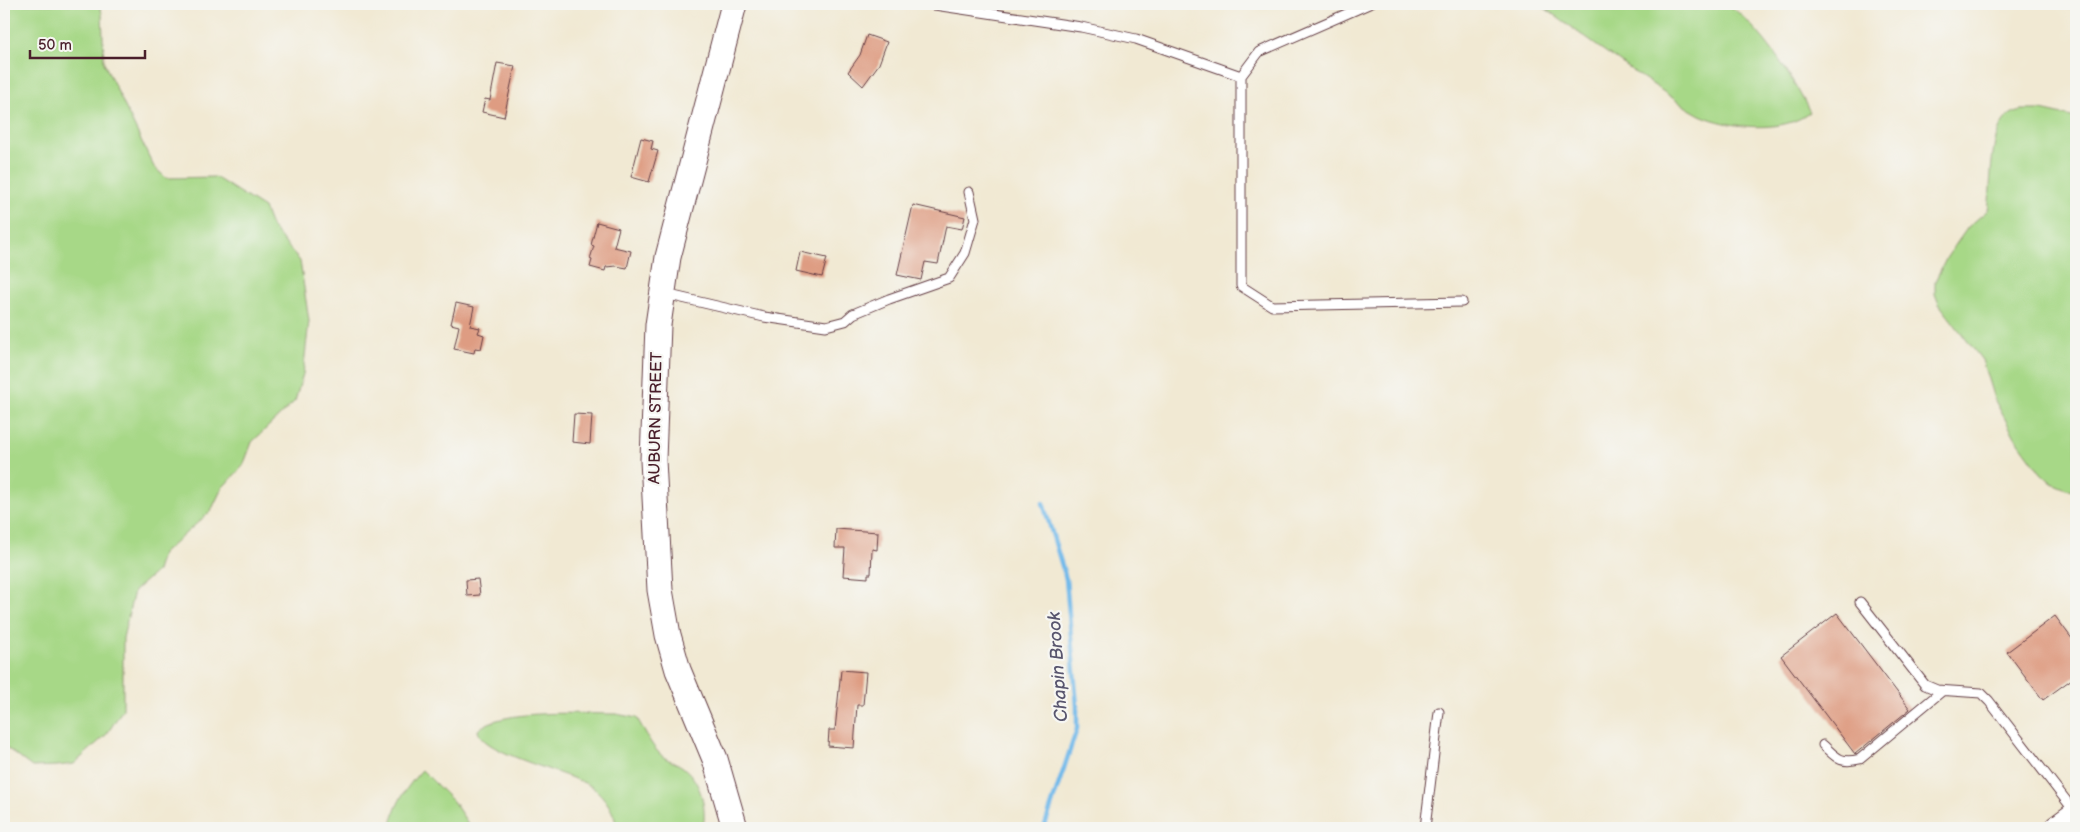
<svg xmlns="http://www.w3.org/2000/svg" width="2080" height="832" font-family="'Balsamiq Sans',sans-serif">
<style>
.green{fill:#a7d887;stroke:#787c59}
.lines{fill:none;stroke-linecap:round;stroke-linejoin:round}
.stream{stroke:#72baea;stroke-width:4.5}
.building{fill:#de9c82}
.lane-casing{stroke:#633d44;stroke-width:11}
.secondary-casing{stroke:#633d44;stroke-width:27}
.lane{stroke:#fff;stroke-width:9}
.secondary{stroke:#fff;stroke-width:25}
.labels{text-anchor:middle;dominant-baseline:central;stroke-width:4.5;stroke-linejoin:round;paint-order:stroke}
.street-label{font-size:16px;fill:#4a1f2b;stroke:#f6f6f2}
.water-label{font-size:18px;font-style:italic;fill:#58556e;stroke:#f6f6f2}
</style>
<rect width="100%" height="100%" fill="#f6f6f2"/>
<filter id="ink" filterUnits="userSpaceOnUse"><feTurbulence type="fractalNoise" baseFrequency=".02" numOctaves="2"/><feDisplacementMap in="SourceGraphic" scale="10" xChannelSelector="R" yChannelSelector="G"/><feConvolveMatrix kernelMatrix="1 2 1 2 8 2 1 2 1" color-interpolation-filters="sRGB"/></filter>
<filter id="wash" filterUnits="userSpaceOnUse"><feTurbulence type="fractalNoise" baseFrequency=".0096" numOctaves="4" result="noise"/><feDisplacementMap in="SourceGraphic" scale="20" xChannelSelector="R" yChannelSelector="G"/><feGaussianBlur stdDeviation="1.12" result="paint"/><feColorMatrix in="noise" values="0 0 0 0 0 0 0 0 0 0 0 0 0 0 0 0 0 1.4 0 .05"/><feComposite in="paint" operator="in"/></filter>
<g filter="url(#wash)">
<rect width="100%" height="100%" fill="#f1e9d3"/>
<!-- green -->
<path class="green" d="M4,4H99L102,13L104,63L154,167L166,178L215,177L264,208L271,226L300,261L309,321L303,374L295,401L252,442L243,466L222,488L211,511L162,554L157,571L134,591L123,638V709L107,734L74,764L57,766L32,767L7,748L4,743Z
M1539,4H1728C1764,32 1789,72 1810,112C1785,134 1728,128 1700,115C1684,107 1669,95 1655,86C1615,59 1577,32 1539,4Z
M2022,110H2041L2076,118V490L2066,489L2052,483L2041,473L2015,437L1994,399L1982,360L1939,304L1935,294V281L1947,257L1968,227L1988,210C1992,186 1988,128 2011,114C2014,112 2018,111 2022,110Z
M616,714L637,718C644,730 650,744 660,754C667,761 677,762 684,768C701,782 707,807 703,828H617C615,813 605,796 592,787C571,773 479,753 478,730C500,708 584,714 616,714Z
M422,770L453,801L471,828H391C393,806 407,786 422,770Z"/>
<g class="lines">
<!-- stream -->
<path class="stream" d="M1043,503L1066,579L1077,706V729L1044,828"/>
</g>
<g id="blocks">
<!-- building -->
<path class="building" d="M867,35L887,42L879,64L863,86L848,72L860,55Z
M497,63L515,66L504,117L482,112L485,99L490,100Z
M641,138L653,141L651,149L658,151L649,182L631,177Z
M913,205L965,217L962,229L946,226L938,264L925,262L921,280L897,275Z
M597,222L619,228L614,247L631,251L627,268L616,266L606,267L605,271L590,267L592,260L590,259L594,246L591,245Z
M800,252L827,258L822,277L796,271Z
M456,303L474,307L470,326L480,328L478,333L484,335L481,349L475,348L474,353L454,349L459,326L451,324Z
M574,414L592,415L590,444L572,442Z
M836,529L878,532L877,550L872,549L871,574H868V578L843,576L845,548H835Z
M478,579L480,595L467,596L466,580Z
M1837,613L1910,709L1855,754L1781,656Z
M2055,616L2076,644V676L2043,700L2007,652Z
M841,670L866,672L863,705H857L854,748L828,746L829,730H835Z"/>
</g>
</g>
<g filter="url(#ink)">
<use href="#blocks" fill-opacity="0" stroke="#633d44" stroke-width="1"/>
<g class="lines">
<defs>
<path id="lane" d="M928,4L1081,27L1136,39L1241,76V286L1272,306L1462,302
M1241,76L1259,52L1369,4
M665,294L764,317L826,326L845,321L853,314L889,299L949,278L965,253L975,219L969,192
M1860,602L1925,685L1937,690L1981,693L1989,701L2075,812
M1823,745C1837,758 1840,764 1860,759L1942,691
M1425,828L1439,712"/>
<path id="secondary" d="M734,4L668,257L658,325L653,460L660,590L668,635L678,670L715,759L735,828
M2057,828L2076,814"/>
</defs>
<!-- lane casing -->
<use href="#lane" class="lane-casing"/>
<!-- secondary casing -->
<use href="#secondary" class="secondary-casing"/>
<!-- lane -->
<use href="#lane" class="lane"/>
<!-- secondary -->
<use href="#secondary" class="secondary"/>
</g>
</g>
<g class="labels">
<!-- street labels -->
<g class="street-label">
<text transform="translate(656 418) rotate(-89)">AUBURN STREET</text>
</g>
<!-- water labels -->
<g class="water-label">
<text transform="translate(1058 667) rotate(-94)">Chapin Brook</text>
</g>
</g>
<!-- margin -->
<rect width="2080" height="832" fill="none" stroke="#f6f6f2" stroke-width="20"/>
<!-- scale -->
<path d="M30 50v8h115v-8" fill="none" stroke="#4a1f2b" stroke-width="2.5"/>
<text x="38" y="50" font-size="15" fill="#4a1f2b" stroke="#f6f6f2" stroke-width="4" paint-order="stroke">50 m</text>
</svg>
